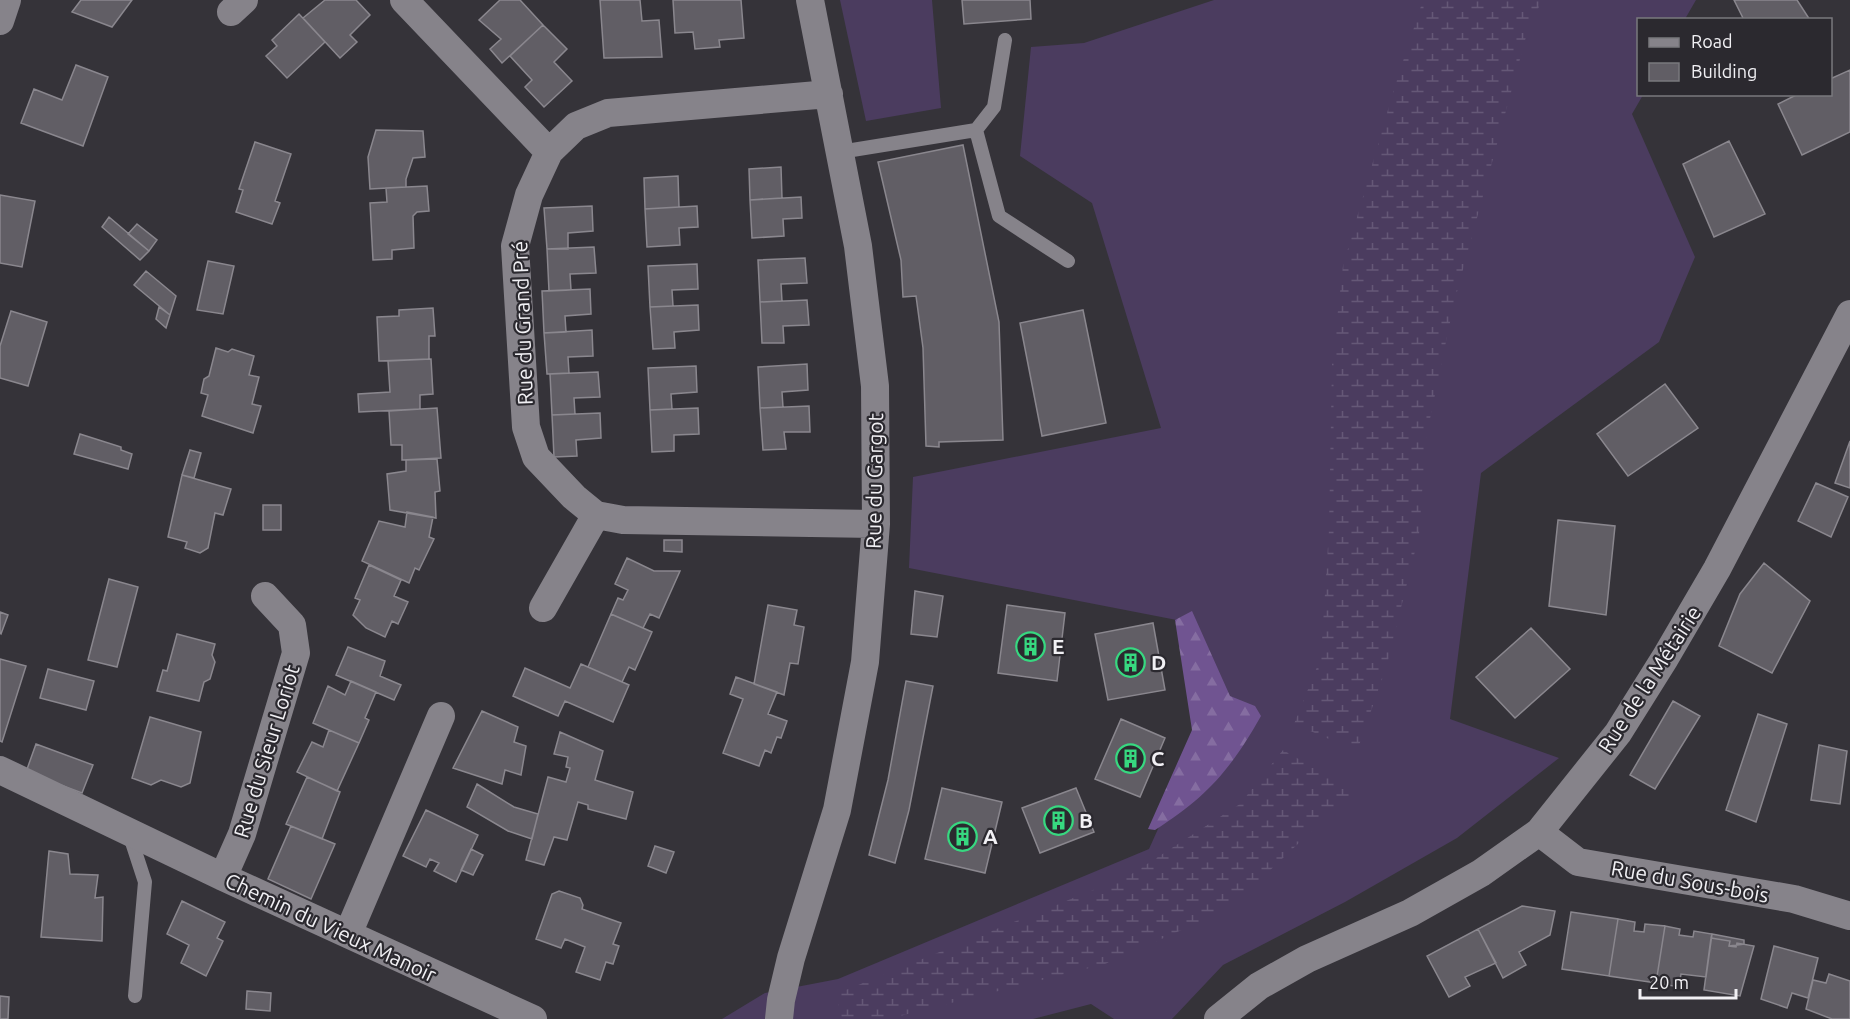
<svg xmlns="http://www.w3.org/2000/svg" width="1850" height="1019" font-family="Ubuntu,sans-serif">
<style>
.grass{fill:#4b3c5f}
.forest{fill:url(#forest-firs)}
.wetland{fill:url(#wetland-marsh)}
.building{fill:#615e65;stroke:#8a878e;stroke-width:1.5}
.lines{fill:none;stroke-linecap:round;stroke-linejoin:round}
.lane{stroke:#86838a;stroke-width:14}
.street{stroke:#86838a;stroke-width:28}
.labels{text-anchor:middle;dominant-baseline:central;stroke-width:4.5;stroke-linejoin:round;paint-order:stroke}
.street-label{font-size:21px;fill:#f1f0f4;stroke:#2b292f}
.poi-label{font-size:21px;font-weight:bold;fill:#f1f0f4;stroke:#2b292f;text-anchor:start}
</style>
<defs>
<pattern id="forest-firs" width="22" height="20" patternUnits="userSpaceOnUse" patternTransform="scale(1.5)"><rect width="22" height="20" fill="#705491"/><path d="M5 1l3.5 6h-7zM16 11l3.5 6h-7z" fill="#856da1"/></pattern>
<pattern id="wetland-marsh" width="20" height="14" patternUnits="userSpaceOnUse" patternTransform="scale(1.5)"><rect width="20" height="14" fill="#4b3c5f"/><path d="M1 5h8M5 5V1M11 12h8M15 12V8" fill="none" stroke="#655877"/></pattern>
</defs>
<rect width="100%" height="100%" fill="#353339"/>
<!-- grass -->
<path class="grass" d="M840,0H932L941,108L866,121Z
M1214,0H1696L1685,19L1638,20V94L1643,95L1632,114L1695,257L1659,342L1481,473L1450,719L1559,758L1457,838L1345,902L1223,965L1172,1019H1114L1091,1004L1033,1019H722L765,993L838,979L1149,849L1202,731L1187,622L909,568L913,477L1161,428L1092,203L1020,156L1031,47L1084,43Z"/>
<!-- forest -->
<path class="forest" d="M1192,611L1230,696L1255,706L1261,716C1231,769 1207,797 1155,830L1148,829L1192,730L1175,620Z"/>
<!-- wetland -->
<path class="wetland" d="M1423,0H1542L1527,33L1454,303L1426,438L1419,535L1386,668L1357,751L1294,724L1321,657L1329,530L1332,364L1343,266L1394,89Z
M1283,750L1354,791L1229,909L1105,964L888,1019H842L836,994L1130,875L1240,804Z"/>
<!-- building -->
<path class="building" d="M81,0H132L112,27L72,12Z
M356,0L370,15L350,35L357,42L340,58L303,18L325,0Z
M500,0H520L543,25L502,63L490,49L501,39L479,20Z
M600,0H640L642,21L659,20L662,57L604,58Z
M673,0H741L744,38L719,40L720,47L695,49L693,32L675,33Z
M962,0H1030L1031,19L964,24Z
M1734,0H1797L1810,20H1744Z
M299,14L325,42L287,78L266,56L277,46L272,40Z
M543,25L567,49L554,62L572,81L544,107L525,87L532,80L510,56Z
M76,65L108,77L83,146L21,123L34,89L62,100Z
M1850,70V132L1802,155L1778,104L1798,94H1830V79Z
M376,130L423,131L425,157L413,158L406,179V187L370,189L368,157Z
M1729,141L1765,214L1714,237L1683,164Z
M255,142L291,154L275,201L280,203L272,224L236,212L243,190L239,189Z
M963,145L999,322L1003,440L939,442V447L926,446L923,348L916,296L903,297L901,260L878,162Z
M781,167L782,198L750,200L749,169Z
M678,176L679,207L645,209L644,178Z
M427,186L429,211L417,212L413,216L414,248L392,250V259L373,260L370,203L387,202L386,188Z
M0,195L35,201L22,267L0,263Z
M801,197L802,218L783,219L784,236L752,238L750,200Z
M592,206L593,231L568,233V249H547L544,208Z
M697,206L698,227L679,228L680,245L647,247L645,209Z
M109,217L149,251L140,260L102,227Z
M137,224L157,240L149,251L128,234Z
M594,247L596,273L570,274L571,290L549,291L547,249Z
M805,258L807,283L781,284L782,301L760,302L758,260Z
M208,261L234,266L223,314L197,310Z
M697,264L698,289L672,290L673,306L650,307L648,266Z
M146,271L176,296L170,315L134,285Z
M590,289L591,314L565,316L566,332L544,333L542,291Z
M807,300L809,325L783,326L784,343H762L760,302Z
M698,305L699,330L674,332L675,348L653,349L650,307Z
M159,307L170,315L166,328L156,319Z
M433,308L435,336H429V359L379,361L377,317L399,316V310Z
M1083,310L1106,423L1042,436L1020,323Z
M11,311L47,322L28,386L0,378V346Z
M592,330L593,356L568,357L569,373L547,374L544,333Z
M216,348L228,352L232,349L254,356L249,375L259,377L252,404L261,406L253,433L202,416L208,395L201,393L204,379L209,376Z
M431,359L433,394L420,395V409L359,412L358,394L390,392L388,361Z
M807,364L808,390L782,392L783,407L760,408L758,367Z
M696,366L697,392L671,394L672,409L650,410L648,368Z
M598,372L600,397L574,398L575,414L552,415L550,374Z
M1665,384L1698,428L1628,476L1597,434Z
M809,406L810,432H784L786,449L763,450L760,408Z
M437,408L441,458L402,460V445H391L389,411Z
M698,408L699,434L674,435V451L652,452L650,410Z
M600,413L601,438L576,440L577,456L554,457L552,415Z
M80,434L121,447V450L132,454L128,469L74,454Z
M1850,441V488L1835,483Z
M190,450L201,453L194,478L182,475Z
M437,459L440,491L435,492L436,518L390,510L387,474L406,471V460Z
M182,475L231,489L223,515L215,513L208,548L200,553L185,548L187,542L168,537Z
M1816,483L1848,497L1831,537L1798,521Z
M263,505H281V530H263Z
M407,512L433,517L429,537L434,539L419,570L415,568L409,583L362,561L379,521L405,527Z
M1558,520L1615,526L1606,615L1549,606Z
M664,540H682V552L664,551Z
M627,558L654,571H680L659,618L650,614L643,628L611,614L618,598L623,600L628,590L615,584Z
M1764,563L1810,601L1772,673L1719,646L1740,594Z
M369,565L401,580L394,596L408,602L398,624L392,621L385,637L366,628L353,615L360,600L355,598Z
M109,579L138,587L117,667L88,660Z
M915,591L943,596L937,637L911,634Z
M768,605L797,610L794,625L804,627L798,664L790,663L784,695L754,684Z
M1007,605L1065,613L1057,681L998,673Z
M0,612L8,615L1,634L0,633Z
M611,614L652,632L635,670L629,667L622,682L588,667Z
M1153,623L1165,690L1108,700L1095,634Z
M1531,628L1570,669L1515,718L1476,677Z
M177,634L215,644L212,655L215,662L210,679L204,682L199,701L157,691L163,670L167,671Z
M348,647L385,661L380,676L401,685L394,700L336,675Z
M0,659L26,666L2,742L0,741Z
M581,664L629,685L613,722L565,701L558,716L513,696L525,668L570,688Z
M48,669L94,681L86,710L40,698Z
M736,677L777,692L768,714L787,721L781,738L777,737L771,753L765,750L759,766L723,753L743,699L730,694Z
M351,681L376,692L365,718L369,720L359,743L313,723L328,686L345,695Z
M906,681L933,686L909,810L895,863L869,855L888,780Z
M1673,701L1700,716L1655,789L1630,775Z
M482,711L518,727L514,742L526,746L521,775L505,770L502,784L453,768Z
M1758,714L1787,724L1756,822L1726,810Z
M150,717L201,732L190,783L181,787L161,780L151,785L132,778Z
M1121,719L1165,738L1140,797L1095,779Z
M329,730L359,743L337,791L297,772L312,742L323,747Z
M560,732L603,751L595,780L633,792L626,819L588,809V805L578,802L567,840L554,837L544,865L526,860L548,777L566,782L570,768L566,767L568,757L554,754Z
M36,744L93,765L82,793L26,772Z
M1819,745L1847,751L1840,804L1811,800Z
M307,777L340,792L322,839L286,824Z
M477,784L514,807L538,814L532,839L508,831L467,807Z
M942,788L1002,802L985,873L925,859Z
M1076,788L1094,832L1040,853L1022,808Z
M426,810L478,835L456,882L434,871L439,863L430,859L426,867L403,856Z
M291,826L335,844L311,899L268,879Z
M655,846L674,852L666,873L648,866Z
M471,849L483,855L473,875L461,870Z
M49,851L68,854L70,874L98,875L95,898L103,897L102,941L41,937Z
M559,891L580,898L583,905L582,909L621,923L613,944L619,946L613,964L606,962L600,980L576,972L585,947L565,939L561,948L536,939L552,894Z
M182,901L225,922L217,938L223,941L206,976L181,963L189,945L167,934Z
M1522,906L1555,911L1550,935L1519,952L1526,965L1503,978L1478,929Z
M1571,912L1618,919L1609,976L1562,969Z
M1618,919L1635,922L1634,931L1644,932L1645,924L1665,926L1656,983L1609,976Z
M1665,926L1680,929L1679,935L1693,937L1694,931L1712,934L1706,977L1681,974L1679,987L1656,983Z
M1478,929L1496,963L1465,977L1470,986L1449,997L1427,956Z
M1712,934L1744,940V944L1729,946L1730,941L1711,938Z
M1711,938L1730,941L1729,946L1736,947L1737,943L1754,946L1740,996L1704,990Z
M1774,946L1818,958L1808,998L1792,993L1787,1008L1761,999Z
M1829,974L1850,981V1019H1832L1806,1009L1813,980L1826,983Z
M247,991L271,993L270,1011L246,1009Z
M0,996L9,997L8,1019H0Z"/>
<g class="lines">
<!-- lane -->
<path class="lane" d="M976,130L994,107L1005,40
M840,152L976,130L999,216L1068,261
M129,833L145,882L135,996"/>
<!-- street -->
<path class="street" d="M404,0L549,152
M231,12L244,0
M0,21L7,0
M829,94L608,113L576,126L549,152L529,195L515,246L526,427L536,457L574,497L596,515L623,520L876,524
M543,608L596,515
M0,770L223,877L533,1019
M1539,832L1578,862L1794,899L1850,916
M223,877L242,834L296,653L292,625L265,596
M348,934L441,716
M779,1019L781,1000L791,958L837,810L865,662L876,524L875,386L858,246L810,0
M1218,1019L1259,986L1307,959L1410,913L1481,873L1539,832L1618,733L1665,658L1717,569L1850,314"/>
</g>
<!-- icons -->
<defs>
<symbol id="building-ring" viewBox="-11 -11 22 22"><circle r="9.5" fill="#2b292f" stroke="#37d880" stroke-width="1.5"/><path d="M-4-6H4V6H1V3H-1V6H-4ZM-2.5-4.3h1.7v1.8h-1.7ZM.8-4.3h1.7v1.8H.8ZM-2.5-1h1.7V.8h-1.7ZM.8-1h1.7V.8H.8Z" fill="#37d880"/></symbol>
</defs>
<g fill-rule="evenodd">
<use href="#building-ring" x="1014" y="630" width="33" height="33"/>
<use href="#building-ring" x="1114" y="646" width="33" height="33"/>
<use href="#building-ring" x="1114" y="742" width="33" height="33"/>
<use href="#building-ring" x="1042" y="804" width="33" height="33"/>
<use href="#building-ring" x="946" y="820" width="33" height="33"/>
</g>
<g class="labels">
<!-- street labels -->
<g class="street-label">
<text transform="translate(522 323) rotate(-92)">Rue du Grand Pré</text>
<text transform="translate(874 481) rotate(-89)">Rue du Gargot</text>
<text transform="translate(1649 679) rotate(-57)">Rue de la Métairie</text>
<text transform="translate(266 751) rotate(-73)">Rue du Sieur Loriot</text>
<text transform="translate(1690 881) rotate(10)">Rue du Sous-bois</text>
<text transform="translate(331 927) rotate(25)">Chemin du Vieux Manoir</text>
</g>
<!-- poi labels -->
<g class="poi-label">
<text x="1052" y="646">E</text>
<text x="1151" y="662">D</text>
<text x="1151" y="758">C</text>
<text x="1079" y="820">B</text>
<text x="983" y="836">A</text>
</g>
</g>
<!-- legend -->
<rect x="1637" y="18" width="195" height="78" fill="#2b292f" stroke="#7a797e" stroke-width="1.5"/>
<rect x="1649" y="38" width="30" height="9" fill="#86838a" stroke="#7a797e" stroke-width="1.5"/>
<text x="1691" y="48" font-size="18" fill="#f1f0f4">Road</text>
<rect x="1649" y="63" width="30" height="18" fill="#615e65" stroke="#7a797e" stroke-width="1.5"/>
<text x="1691" y="78" font-size="18" fill="#f1f0f4">Building</text>
<!-- scale -->
<path d="M1640 989v9h96v-9" fill="none" stroke="#f1f0f4" stroke-width="3"/>
<text x="1649" y="989" font-size="18" fill="#f1f0f4" stroke="#2b292f" stroke-width="4.5" paint-order="stroke">20 m</text>
</svg>
